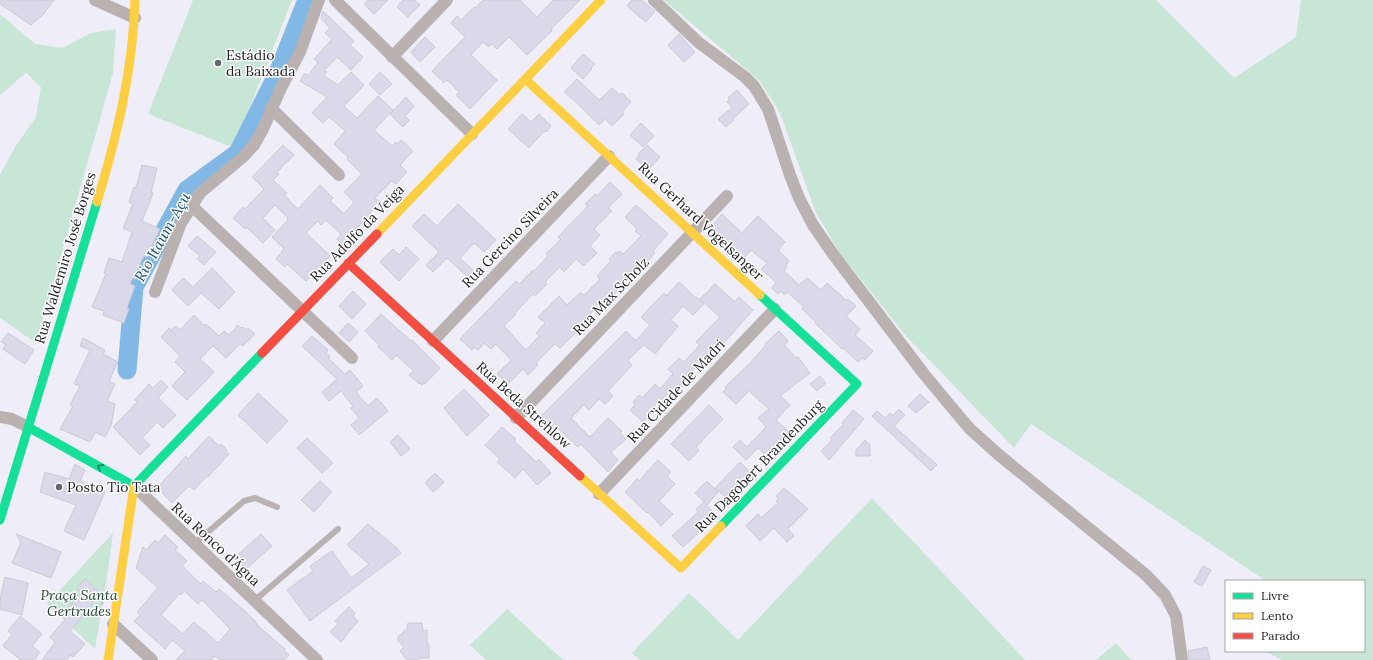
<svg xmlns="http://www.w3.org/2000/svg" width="1373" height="660" font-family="Lora,serif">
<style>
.green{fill:#c8e6d6}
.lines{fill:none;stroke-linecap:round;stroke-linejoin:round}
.river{stroke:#82b8e6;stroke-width:19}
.building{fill:#dbd8ea;stroke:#cbcad3;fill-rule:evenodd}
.path{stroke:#b7b1b2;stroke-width:2;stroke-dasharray:3 3;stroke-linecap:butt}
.lane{stroke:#b9b2b1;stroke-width:6}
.street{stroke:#b9b2b1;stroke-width:12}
.fast{stroke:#16e098;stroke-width:9}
.slow{stroke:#ffcf43;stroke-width:9}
.jam{stroke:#f24e42;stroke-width:9}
.oneway{stroke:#1a7e5e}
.poi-dot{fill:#67666e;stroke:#fff;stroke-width:1.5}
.labels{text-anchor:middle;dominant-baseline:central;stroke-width:3;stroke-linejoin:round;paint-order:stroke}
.poi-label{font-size:14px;fill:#1e1d24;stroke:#fff;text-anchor:start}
.street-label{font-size:14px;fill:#1e1d24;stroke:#fff}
.park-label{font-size:14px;font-style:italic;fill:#1a3f28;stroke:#fff}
.water-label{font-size:15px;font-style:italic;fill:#165078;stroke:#fff}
</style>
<rect width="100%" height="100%" fill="#eeedf8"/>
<!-- green -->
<path class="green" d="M193,0H292L234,148L148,114Z
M664,0H1156L1234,78L1296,37L1301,0H1373V660H1282L1265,651H1364V581H1266L1031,424L1014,448L905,335L840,253L816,213L780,113L760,81Z
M0,14L35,44L62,48L91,33L116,29L113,73L36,343L0,318V175L15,147L36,117L41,87L26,73L0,95Z
M872,498L1025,660H640L632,653L689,593L738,640Z
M113,533L106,583L95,649L47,604Z
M507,609L563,660H486L470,645Z
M1116,643L1131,660H1096Z"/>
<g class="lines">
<!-- river -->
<path class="river" d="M127,370L134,287L187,190L238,153L278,73L307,0"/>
</g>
<!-- building -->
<path class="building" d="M0,0H54L44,13H45L31,25L0,4Z
M368,0H388L374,14L364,4Z
M403,0H414L420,5L408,17L397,7Z
M483,0H520L537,17L553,0H580L551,29L552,31L527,55L509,37L497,49L492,44L489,47L483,42L471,55L497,80L470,109L456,95L459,92L447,80L444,83L432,71L465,37L451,23L457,16L461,20L474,7L475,8Z
M632,0H641L655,11L646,22L627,6Z
M323,11L354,41L350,45L363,57L351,70L337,57L324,71L327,72L324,76L338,85L351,72L364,85L344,106L357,118L378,96L393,110L374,130L392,146L396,142L397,144L401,140L413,151L400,165L407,172L396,184L392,181L375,198L380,202L356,229L360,232L349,242L348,241L344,246L337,239L341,234L326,220L321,225L318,221L306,233L330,256L306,281L287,264L285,267L276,259L284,249L272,237L288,220L287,219L288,218L275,205L263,218L275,230L263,243L246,227L245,229L233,218L243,207L245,209L264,189L252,177L283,145L294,155L277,172L279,174L273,180L287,193L284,195L298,209L320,185L333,198L330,201L344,214L354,202L344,192L362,174L347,159L348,157L334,144L345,131L329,117L323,123L312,113L327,97L300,81L305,73L308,76L318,62L314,59L332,39L325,33L330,28L321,18Z
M679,34L695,52L684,62L668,45Z
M425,37L435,47L420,62L411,52Z
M583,54L595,64L591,68L592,69L583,79L571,68Z
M380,72L392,84L380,95L369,84Z
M577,79L599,100L612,88L620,95L622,93L631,102L622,112L624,114L612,126L605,119L599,125L577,103L564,92Z
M737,90L749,104L733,119L734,120L726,127L718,119L732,108L727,102L730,99L728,98Z
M406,97L414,106L405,116L409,120L403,127L390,114Z
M522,114L531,122L539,114L551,126L546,132L544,131L529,148L508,129Z
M641,123L654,136L643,147L630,135Z
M647,145L660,157L648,170L636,159L639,155L638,154Z
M142,165L157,168L151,193H153L142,221L160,229L147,257L144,256L130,284L135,286L127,308L129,309L124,323L103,315L104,311L92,307L106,274L104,273L109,258L122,262L132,232L123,228L133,204L129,202L134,187L136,188Z
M610,182L622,194L608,208L612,211L594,229L600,235L590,246L597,253L583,266L576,259L564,272L560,267L545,282L547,284L535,296L533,294L515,313L516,314L504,326L526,350L539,336L536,333L545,323L538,317L559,296L567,305L580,293L584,295L600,279L597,276L611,261L609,259L616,252L617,253L619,251L623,254L641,236L635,231L637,229L625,217L636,205L668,234L653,251L655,253L642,267L641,265L623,284L603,307L602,305L599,308L598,306L583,321L585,323L560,348L555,344L536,363L538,365L528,375L523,369L508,384L497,374L511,360L496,344L491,349L484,343L478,350L474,347L472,350L460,339L516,281L519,284L533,270L534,271L548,256L546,254L561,239L558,237L588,206L585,204L595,194L597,196Z
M458,204L496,240L484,252L474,243L460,258L475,272L470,279L447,258L433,272L426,265L439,252L412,226L424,214L437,226Z
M722,214L742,233L758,216L785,242L778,250L789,261L786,265L787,267L784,271L799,285L807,278L821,290L827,283L847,301L848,299L856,306L846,316L860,329L855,335L873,351L865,360L863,358L858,362L843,348L842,349L815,323L816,322L802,309L804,307L787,292L785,295L780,291L778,294L772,288L776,282L761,269L767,263L751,250L744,258L710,228Z
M197,236L216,252L204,265L197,259L200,256L188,246Z
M406,247L419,259L399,281L380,262L393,249L399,255Z
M212,268L235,292L219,309L201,293L188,306L172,290L183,278L193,287Z
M679,282L696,298L697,297L704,304L693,315L683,306L671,320L678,326L655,354L644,345L628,360L632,365L608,391L613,396L605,404L599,399L589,410L584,405L571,418L590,437L608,418L622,431L620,433L626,439L611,452L618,460L608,472L581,444L578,447L558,428L556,430L541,416L626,331L636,341L650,325L641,317L664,293L666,296Z
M715,284L735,302L739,297L753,310L723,344L721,342L698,368L696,367L681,382L684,385L671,398L667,394L653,408L655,410L643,422L630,410L635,405L633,402L639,395L642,398L655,384L660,389L673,374L668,369L679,358L684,362L700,345L696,342L720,317L700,299Z
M353,291L366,304L352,319L339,306Z
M381,314L411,341L412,340L440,368L425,384L424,382L422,385L420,383L419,384L409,375L414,371L396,355L392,360L378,347L379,345L365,331Z
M194,315L205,326L206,324L219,336L224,331L229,335L238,325L241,328L243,327L246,330L248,328L255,334L243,346L240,344L226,358L213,346L200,359L214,372L187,400L172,386L185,372L175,362L180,356L161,337L169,328L171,330L176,326L180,330Z
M348,323L358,332L349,342L339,333Z
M779,331L788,341L784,345L796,358L798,357L810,373L780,396L790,405L776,420L788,431L766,456L758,448L746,460L733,447L740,440L747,447L766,427L758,418L769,409L749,391L736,404L723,392L726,389L725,387L749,364L766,345L765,344Z
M8,333L34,350L25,364L3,349L6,344L1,342Z
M312,336L328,350L326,353L330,357L328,358L345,374L350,370L363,386L356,392L368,406L377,398L388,411L359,435L351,425L359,418L351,408L353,406L341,391L329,401L322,392L337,379L302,346Z
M83,338L105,350L103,354L118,362L109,381L115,384L107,401L115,404L111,426L105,437L95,432L90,442L60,429L73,406L70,405L80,386L74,384L90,350L80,346Z
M820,376L826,383L817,391L810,384Z
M161,380L168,387L158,398L176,415L163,428L157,422L142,438L150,445L140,455L113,427L137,402L135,400L149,384L153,388Z
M464,389L489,415L467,436L444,408Z
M258,393L288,421L267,443L238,415Z
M920,394L929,402L916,413L908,406Z
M709,405L723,419L696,447L699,450L689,461L671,444Z
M899,409L905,415L894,426L937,465L931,471L872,416L877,411L885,418L890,413L892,416Z
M853,410L864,419L829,460L821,451L832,440L830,438L844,424L842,423Z
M502,427L516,439L514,441L536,462L539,459L551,473L537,485L523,469L515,478L497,462L500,459L485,445Z
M398,435L410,449L401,456L390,442Z
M209,436L219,446L221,444L227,450L226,452L229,454L208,477L207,476L194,490L189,486L172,503L157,488L186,456L188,459Z
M307,438L333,463L322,473L297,448Z
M865,440L870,445V456H856V450Z
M658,460L671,472L667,476L675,484L659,501L673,514L661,526L648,512L647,513L635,502H636L625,492L637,479L639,481Z
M740,462L753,475L732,495L725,497L715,488Z
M75,464L85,470L80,481L105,492L84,540L64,531L76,505L40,492L45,472L69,479Z
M435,473L444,482L433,492L425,483Z
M320,481L332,492L314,512L301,500Z
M707,481L718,492L707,505L705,503L716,516L696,533L697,534L683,547L672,536L698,512L696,509L704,502L695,493Z
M784,488L808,509L788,529L794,536L787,542L774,528L760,541L746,526L758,514L761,518L778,503L776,501L778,498L776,496Z
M368,524L397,548L401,553L310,621L287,590L313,571L310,566L332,551L351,578L369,564L347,545Z
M16,534L61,552L51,578L12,563L21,543Z
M261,534L272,546L245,570L234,558Z
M165,535L178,547L175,550L187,561L182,566L201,584L203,581L216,592L219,589L246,612L258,624L257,625L285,649L284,650L289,655L284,660H220L215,656L211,660H176L185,651L172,640L165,649L134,621L140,615L137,612L158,588L136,568L143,547L146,550L155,540L158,543ZM184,591L198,604L202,600L230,629L218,643L194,622L183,634L161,615L180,593L181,595Z
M1203,566L1211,570L1202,586L1194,582Z
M5,577L28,583L22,615L0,609V599Z
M85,579L101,594L88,609L89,610L70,631L85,644L73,657L70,655L67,660H42L55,642L50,637L68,616L64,612L82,593L77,588Z
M349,607L355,613L353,616L358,621L341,642L330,632L338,624L335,621Z
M20,616L42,634L32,646L40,652L34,660H21L3,646L12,634L8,631Z
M408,623H422L423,631L427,630V644H429V658H420L417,660H407L400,651L404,647L398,641V637L407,628Z
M1207,647L1210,660H1189L1188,651Z"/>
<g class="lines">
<!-- path -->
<path class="path" d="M97,599L103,604"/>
<!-- lane -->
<path class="lane" d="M194,544L244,501L255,498L277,507
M254,601L338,529"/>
<!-- street -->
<path class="street" d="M95,0L135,18
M335,0L472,134
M654,0L698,42L745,77L754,86L768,109L790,175L799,198L813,225L833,254L924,374L953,409L970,429L999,455L1146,575L1165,595L1176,616L1182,660
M392,57L447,0
M271,108L339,175
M192,206L352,358
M155,292L181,223L200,193L243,157L254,145L263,129L280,90L300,52L319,0
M433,341L609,156
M0,417L12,419L28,427
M516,418L727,196
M134,486L317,660
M599,494L775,309
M113,624L152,660"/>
<!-- fast -->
<path class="fast" d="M28,427L134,486
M134,486L262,353
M0,520L97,202
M721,526L857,384L760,295"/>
<!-- slow -->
<path class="slow" d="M525,79L760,295
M97,202C117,136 133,70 135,0
M377,234L601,0
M580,476L681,568L721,526
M108,660L134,486"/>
<!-- jam -->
<path class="jam" d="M348,263L580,476
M262,353L377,234"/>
</g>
<!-- one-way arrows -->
<defs><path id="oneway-chevron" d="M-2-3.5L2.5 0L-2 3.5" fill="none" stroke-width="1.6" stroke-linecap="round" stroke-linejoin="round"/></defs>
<use class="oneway" href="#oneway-chevron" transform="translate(100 467) rotate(-151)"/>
<!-- markers -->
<g class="poi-dot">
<circle cx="218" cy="63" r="4"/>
<circle cx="59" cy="487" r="4"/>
</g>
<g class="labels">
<!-- poi labels -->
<g class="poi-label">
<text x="226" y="55">Estádio<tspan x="226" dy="16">da Baixada</tspan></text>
<text x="67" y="487">Posto Tio Tata</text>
</g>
<!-- street labels -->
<g class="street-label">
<text transform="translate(701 221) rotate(43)">Rua Gerhard Vogelsanger</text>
<text transform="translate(357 233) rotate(-46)">Rua Adolfo da Veiga</text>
<text transform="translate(510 238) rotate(-46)">Rua Gercino Silveira</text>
<text transform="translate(65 258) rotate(-73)">Rua Waldemiro José Borges</text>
<text transform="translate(611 296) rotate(-46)">Rua Max Scholz</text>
<text transform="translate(676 391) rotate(-47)">Rua Cidade de Madri</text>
<text transform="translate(524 405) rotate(42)">Rua Beda Strehlow</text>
<text transform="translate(759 466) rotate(-46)">Rua Dagobert Brandenburg</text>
<text transform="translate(216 544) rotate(43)">Rua Ronco d’Água</text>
</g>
<!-- park labels -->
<g class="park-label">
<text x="79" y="595">Praça Santa<tspan x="79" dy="16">Gertrudes</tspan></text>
</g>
<!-- water labels -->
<g class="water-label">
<text transform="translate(162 237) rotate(-61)">Rio Itaum-Açu</text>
</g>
</g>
<!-- legend -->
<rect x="1225" y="580" width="140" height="72" fill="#ffffff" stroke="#a5a5a7"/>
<rect x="1233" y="593" width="20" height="6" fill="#16e098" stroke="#a5a5a7"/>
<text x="1261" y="600" font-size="12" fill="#1e1d24">Livre</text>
<rect x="1233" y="613" width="20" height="6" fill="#ffcf43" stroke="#a5a5a7"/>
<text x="1261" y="620" font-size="12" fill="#1e1d24">Lento</text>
<rect x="1233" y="633" width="20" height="6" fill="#f24e42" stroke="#a5a5a7"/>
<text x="1261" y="640" font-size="12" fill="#1e1d24">Parado</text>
</svg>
